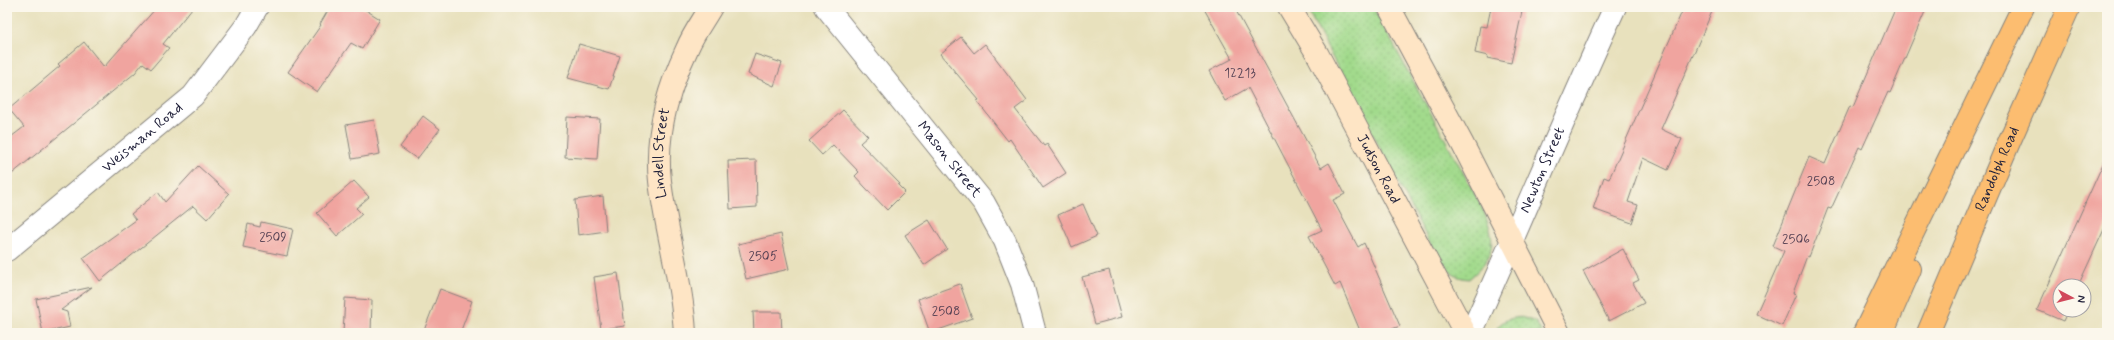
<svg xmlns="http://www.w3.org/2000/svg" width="2114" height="340" font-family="Mynerve,sans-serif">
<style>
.grass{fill:url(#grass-dots);stroke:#627e64}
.building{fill:#f0a49f}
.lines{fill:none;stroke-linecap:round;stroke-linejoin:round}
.street-casing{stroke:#85827c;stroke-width:24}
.secondary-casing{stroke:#85827c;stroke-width:24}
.primary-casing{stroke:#85827c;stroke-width:24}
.street{stroke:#fff;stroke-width:22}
.secondary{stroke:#fee5c5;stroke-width:22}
.primary{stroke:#fcbd6f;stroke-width:22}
.labels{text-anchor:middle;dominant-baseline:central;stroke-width:3;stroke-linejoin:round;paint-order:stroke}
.number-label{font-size:13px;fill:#564254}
.street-label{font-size:15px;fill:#22223b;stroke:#fbf7ec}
</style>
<defs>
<pattern id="grass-dots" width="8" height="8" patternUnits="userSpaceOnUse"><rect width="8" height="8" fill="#a2da8c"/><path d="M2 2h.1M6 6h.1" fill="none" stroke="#8bbb7a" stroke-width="1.8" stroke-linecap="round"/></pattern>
</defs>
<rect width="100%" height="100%" fill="#fbf7ec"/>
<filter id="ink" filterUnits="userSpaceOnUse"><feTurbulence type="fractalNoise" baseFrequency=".025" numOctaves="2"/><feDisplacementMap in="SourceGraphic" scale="8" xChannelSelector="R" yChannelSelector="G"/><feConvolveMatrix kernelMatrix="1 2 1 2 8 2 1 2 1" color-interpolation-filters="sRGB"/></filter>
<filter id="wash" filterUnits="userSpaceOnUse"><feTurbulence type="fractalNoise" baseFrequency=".012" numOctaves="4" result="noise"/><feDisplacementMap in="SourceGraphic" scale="16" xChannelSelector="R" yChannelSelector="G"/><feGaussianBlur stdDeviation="0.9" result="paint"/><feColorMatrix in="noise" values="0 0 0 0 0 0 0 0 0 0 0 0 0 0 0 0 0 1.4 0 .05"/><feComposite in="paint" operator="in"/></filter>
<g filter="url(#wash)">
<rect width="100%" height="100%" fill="#e8e1bd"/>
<!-- grass -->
<path class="grass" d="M1306,7H1373L1482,207C1495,240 1499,253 1469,279C1451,278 1445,267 1435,253Z
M1521,317L1536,322L1542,333H1494C1501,320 1507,319 1521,317Z"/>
<g id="blocks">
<!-- building -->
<path class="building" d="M157,7H193L163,44L169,48L151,69L143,63L135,73L7,178V140L24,127L9,109L60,66L58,64L84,42L104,67Z
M330,7H361L380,19L362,49L351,43L317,92L288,72L321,25L320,24Z
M1203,7H1234L1321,168L1329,163L1345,194L1333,200L1358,247L1364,243L1400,326L1382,333H1361L1340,283L1335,286L1309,236L1322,230L1248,88L1225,101L1209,71L1232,59Z
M1491,7H1523L1511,63L1487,58L1488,56L1475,53L1480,26L1487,27Z
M1684,7H1714L1661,129L1682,139L1668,170L1643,158L1628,202L1638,205L1632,223L1593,209L1604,177L1609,179Z
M1896,7H1927L1890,93L1888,92L1862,149L1859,147L1837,196L1831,209L1828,208L1809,257L1807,256L1793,293L1796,294L1782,326L1756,314L1784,251L1773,246L1809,157L1825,164L1850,106L1853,107Z
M961,37L974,53L985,44L1027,100L1015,109L1044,146L1047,144L1066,173L1043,188L1010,139L1008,141L977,101L979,100L940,54Z
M579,44L620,56L609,89L568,78Z
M755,54L782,63L774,86L748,74Z
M843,110L868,136L860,143L900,184L898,185L905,192L887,210L865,187L855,176L859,172L833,145L822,155L809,141Z
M423,116L440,129L417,159L400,147Z
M567,117L600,119L597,159L565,157Z
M374,120L380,154L352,159L346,125Z
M2107,155V223L2078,286H2060V310H2068L2063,321L2037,310Z
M756,160L757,207L730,209L728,161Z
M198,166L229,194L207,219L193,206L100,281L83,258L136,220L131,214L158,192L165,202Z
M354,181L369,197L356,208L362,214L337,236L317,213Z
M603,196L606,231L578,235L575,200Z
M1083,204L1097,236L1072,247L1058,215Z
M929,220L947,249L924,265L905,235Z
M261,222L293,229L287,256L243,247L248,224L260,227Z
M781,234L789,269L746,279L738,244Z
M1623,249L1639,280L1633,283L1644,303L1609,321L1583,271Z
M1109,270L1122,317L1095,324L1082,277Z
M618,273L625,326L601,329L594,277Z
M960,284L972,318L930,333L918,299Z
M92,287L61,310L67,312L70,327L43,333L36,299Z
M440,289L472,301L460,333H423Z
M345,298L372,300L371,333H343Z
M753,312H781L782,333H754Z"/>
</g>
</g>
<g filter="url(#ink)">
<use href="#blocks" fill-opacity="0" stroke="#85827c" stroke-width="1"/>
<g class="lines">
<defs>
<g id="street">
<path id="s1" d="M826,7L984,203L1005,241L1022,284L1035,333"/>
<path id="s2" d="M7,250L193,96L246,26L257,7"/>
<path id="s3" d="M1471,333C1520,225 1565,115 1615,7"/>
</g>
<g id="secondary">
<path id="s4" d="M1289,7L1318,55L1465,333"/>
<path d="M1389,7L1463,145L1559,333"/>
<path id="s5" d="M685,333C682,281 666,232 660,181C655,136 668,89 687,49C693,34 703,21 711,7"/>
</g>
<g id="primary">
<path d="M1864,333L2023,7"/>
<path d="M1882,333L1910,269"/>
<path id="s6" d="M1928,333L2009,142L2069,7"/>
</g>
</defs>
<!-- street casing -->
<use href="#street" class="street-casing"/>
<!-- secondary casing -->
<use href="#secondary" class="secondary-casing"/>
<!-- primary casing -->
<use href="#primary" class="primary-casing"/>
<!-- street -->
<use href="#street" class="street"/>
<!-- secondary -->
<use href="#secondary" class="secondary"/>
<!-- primary -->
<use href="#primary" class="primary"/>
</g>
</g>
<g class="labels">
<!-- number labels -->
<g class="number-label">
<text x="1240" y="73">12213</text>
<text x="1821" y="181">2508</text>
<text x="273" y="237">2509</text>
<text x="1796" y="239">2506</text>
<text x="763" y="256">2505</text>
<text x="946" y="311">2508</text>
</g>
<!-- street labels -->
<g class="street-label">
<text stroke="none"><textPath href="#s2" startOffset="176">Weisman Road</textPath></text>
<text stroke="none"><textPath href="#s5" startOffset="182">Lindell Street</textPath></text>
<text stroke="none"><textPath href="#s1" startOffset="196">Mason Street</textPath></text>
<text stroke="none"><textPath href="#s4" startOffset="185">Judson Road</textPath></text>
<text stroke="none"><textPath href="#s6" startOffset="178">Randolph Road</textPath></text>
<text stroke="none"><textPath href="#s3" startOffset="178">Newton Street</textPath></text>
</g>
</g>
<!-- margin -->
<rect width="2114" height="340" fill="none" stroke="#fbf7ec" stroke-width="24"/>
<!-- north arrow -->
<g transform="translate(2072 298) rotate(97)"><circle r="19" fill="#fbf7ec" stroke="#a4a2a5"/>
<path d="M0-3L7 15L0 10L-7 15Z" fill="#d1495b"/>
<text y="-6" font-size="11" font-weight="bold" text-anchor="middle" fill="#22223b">N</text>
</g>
</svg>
